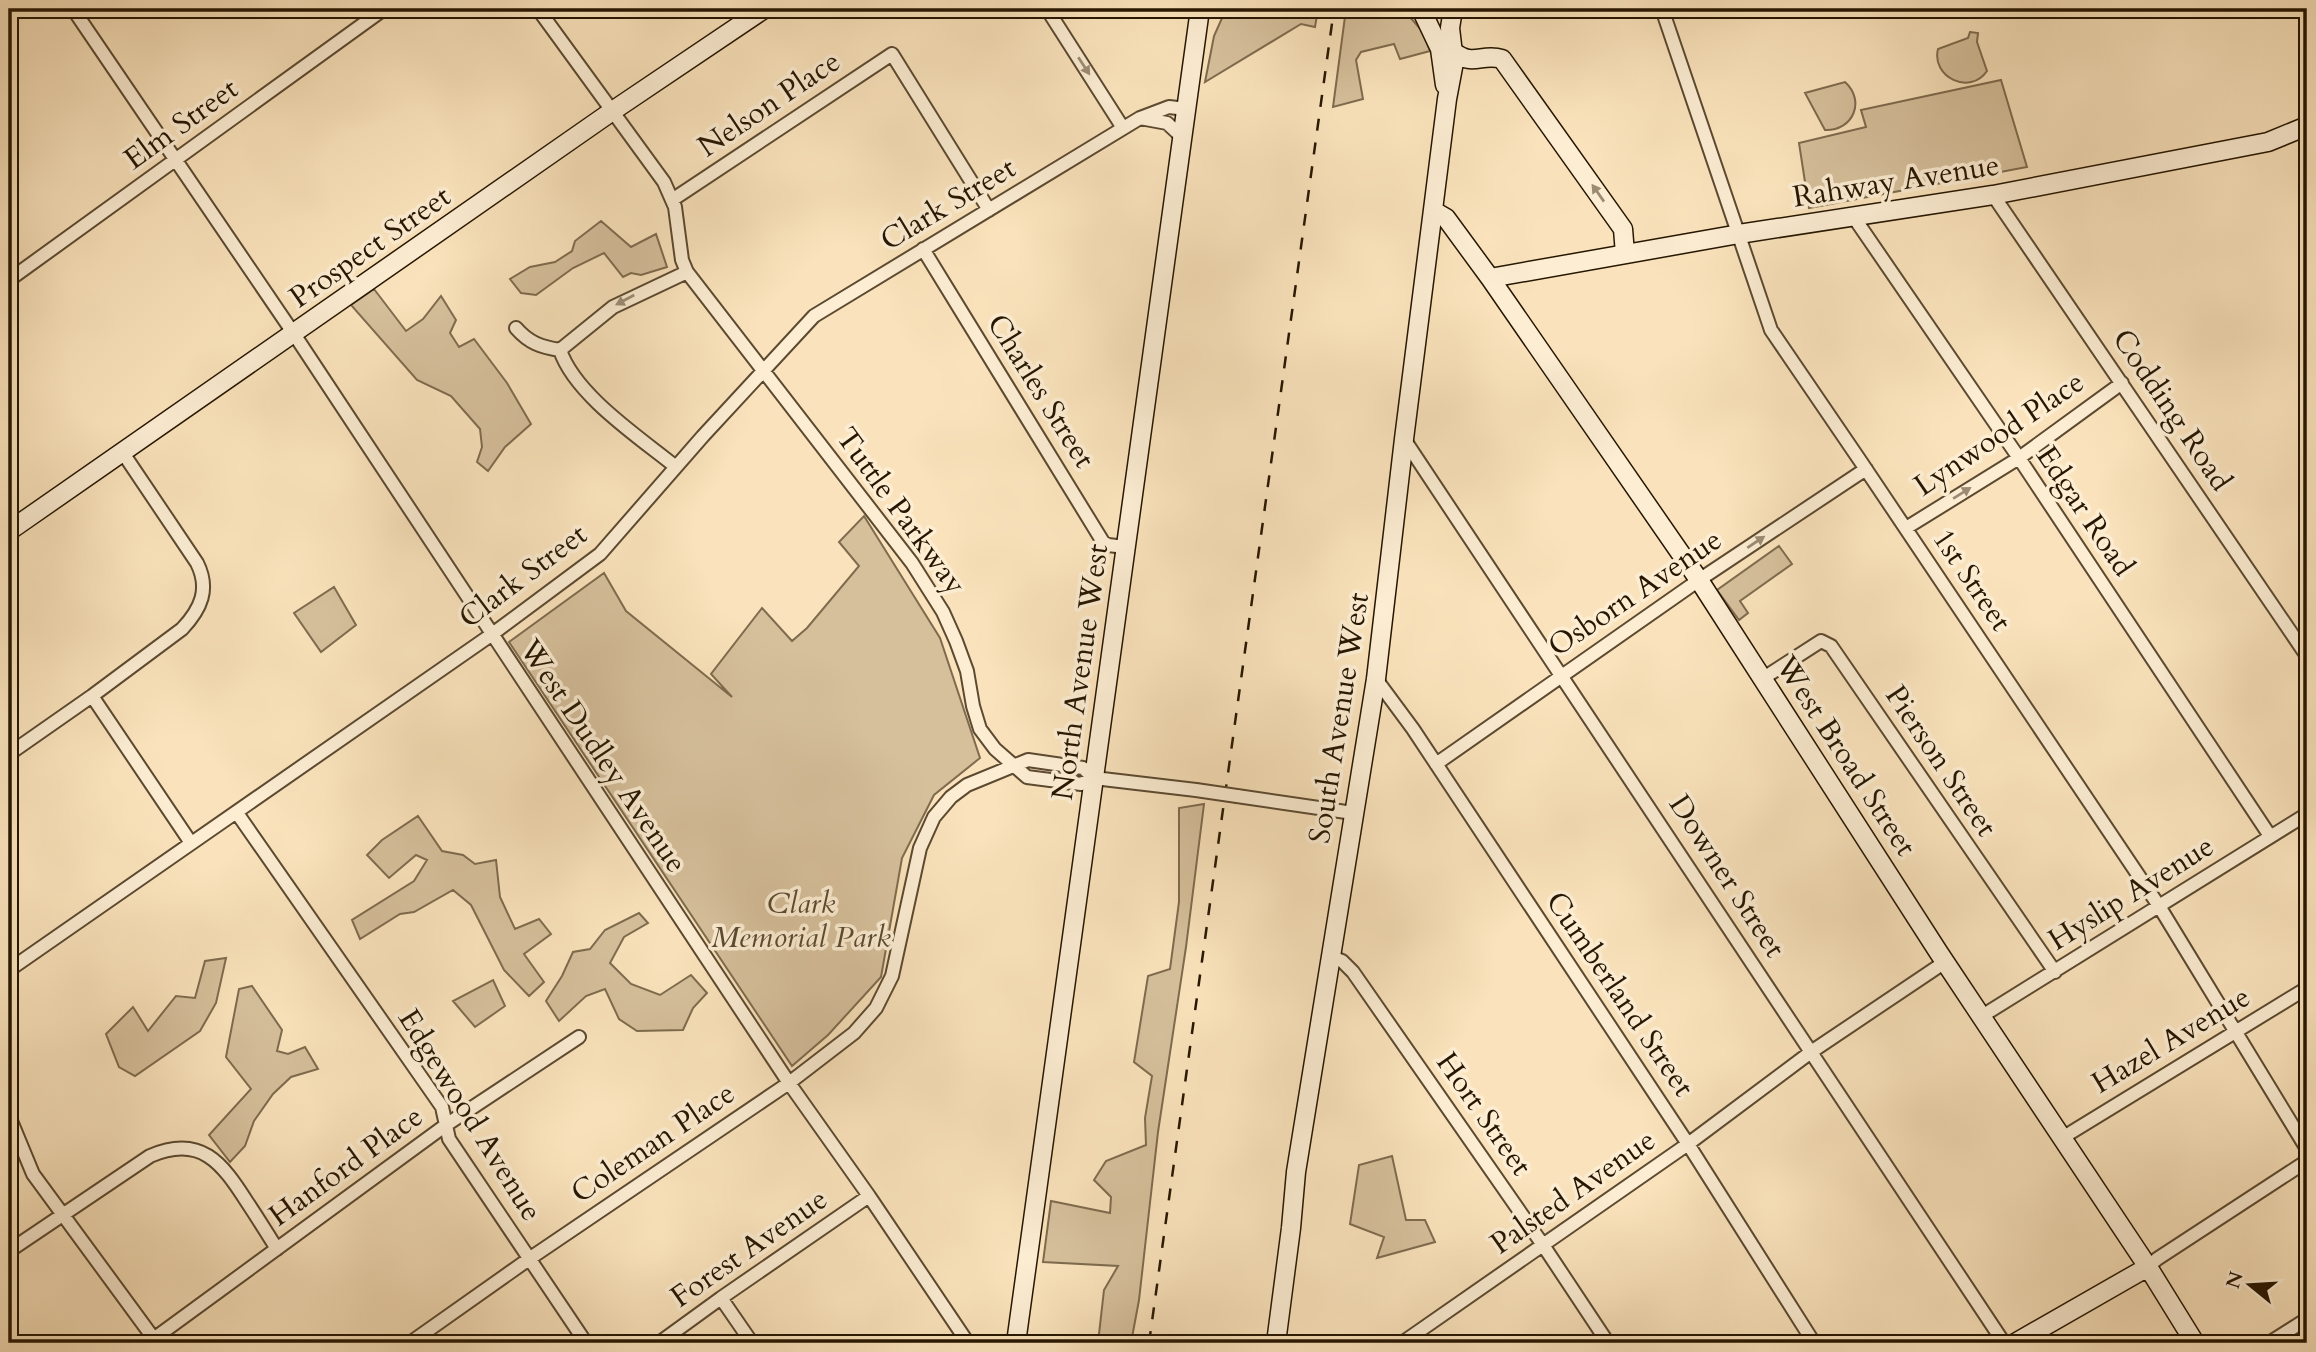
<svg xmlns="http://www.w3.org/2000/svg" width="2316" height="1352" font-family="Cardo,serif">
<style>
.green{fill:#d6c09c;stroke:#7e6b4e;stroke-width:2}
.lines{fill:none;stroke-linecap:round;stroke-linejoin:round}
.street-casing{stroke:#5b4930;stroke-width:16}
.secondary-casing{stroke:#261601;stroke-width:21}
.street{stroke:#fcedd3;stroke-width:12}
.secondary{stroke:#fcedd3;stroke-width:18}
.rail{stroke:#261601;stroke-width:2.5;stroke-dasharray:12 12;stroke-linecap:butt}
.street-bridge-casing{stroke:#5b4930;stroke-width:16;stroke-linecap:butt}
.street-bridge{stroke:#fcedd3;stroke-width:12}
.oneway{fill:#9c8c74}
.labels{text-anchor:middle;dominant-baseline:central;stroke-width:7;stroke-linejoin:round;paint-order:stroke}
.street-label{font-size:30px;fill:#261601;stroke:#fcedd3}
.park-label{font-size:30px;font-style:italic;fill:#5b4930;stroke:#fcedd3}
</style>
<rect width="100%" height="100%" fill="#fae3bc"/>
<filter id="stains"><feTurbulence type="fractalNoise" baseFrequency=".00286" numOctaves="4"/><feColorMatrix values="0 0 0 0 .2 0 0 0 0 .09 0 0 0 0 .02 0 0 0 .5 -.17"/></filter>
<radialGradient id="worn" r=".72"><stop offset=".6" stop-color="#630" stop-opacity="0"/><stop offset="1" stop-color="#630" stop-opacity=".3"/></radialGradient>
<!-- green -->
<path class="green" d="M1226,9H1318L1315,27L1301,24L1205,82L1214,36Z
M1346,9H1403L1423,32L1430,51L1400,59L1394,44L1361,52L1356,60L1363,99L1333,107Z
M1970,32L1978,33L1977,42L1987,71C1970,96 1931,77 1938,49L1968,38Z
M2001,80L2027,167L1809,208L1799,143L1866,127L1861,110Z
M1845,82C1866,101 1853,131 1825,130L1805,93Z
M601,221L631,247L656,234L667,267L641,275L631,273L623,277L604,253L573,268L536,295L521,293L510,279L530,267L555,262L572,251L575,241Z
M374,289L406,331L423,319L441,296L456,320L450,333L459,347L474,339L507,383L531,424L505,447L488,471L477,462L482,447L480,429L451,396L417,380L351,305Z
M864,516L940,638L980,758L934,795L902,858L881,977L828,1035L792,1066L509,642L604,573L626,611L732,697L711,674L762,608L792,641L807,628L859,566L839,542Z
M1779,546L1792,564L1740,601L1748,613L1739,620L1717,590Z
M334,587L356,625L321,652L294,613Z
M1204,804L1186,947L1158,1132L1139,1300L1131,1343H1098L1104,1290L1118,1266L1043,1262L1051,1201L1110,1213L1111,1197L1094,1180L1106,1161L1146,1145L1145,1118L1152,1076L1134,1062L1148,976L1170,969L1179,902V808Z
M418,816L442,851L463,855L475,864L496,860L500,897L515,929L539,919L551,934L524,954L544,982L529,996L504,970L471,905L453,890L414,912L400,914L360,939L352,920L414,881L427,860L416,855L389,878L367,855L382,840Z
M639,913L648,923L624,937L610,963L631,984L660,995L691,975L707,993L693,1008L683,1030L637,1031L619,1019L605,989L586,996L559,1021L546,1001L562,976L573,952L590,949L605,930Z
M226,958L216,1003L200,1031L135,1076L119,1067L106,1034L133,1007L148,1031L176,996L195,998L205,961Z
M493,980L505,1006L475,1027L453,1001Z
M252,986L282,1030L277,1051L288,1054L305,1047L318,1069L291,1077L273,1094L254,1121L245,1146L230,1162L209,1135L251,1089L226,1057L239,989Z
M1392,1156L1406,1220H1425L1435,1242L1377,1258L1384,1237L1350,1224L1359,1165Z"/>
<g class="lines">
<defs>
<path id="street" d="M73,9L294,334L789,1083L869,1196L968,1343
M538,9L664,182L675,207L682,260L687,272L912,563L943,612L956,641L967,671L973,706L980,729L995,749L1027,777L1081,784L1094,778L1196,790
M1047,9L1123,128
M1662,9L1771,330L1861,462L2159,906L2307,1149
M1140,118L1167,123L1182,137
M1993,195L2307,656
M672,200L892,54L989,210
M1853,216L2019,458L2270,836
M923,249L1103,542L1108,545L1125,547
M9,280L384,9
M516,328C529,343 541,347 560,350
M1404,439L2004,1343
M676,467C639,437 575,395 560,350L613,307L687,272
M1906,528L2019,458L2122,383
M1376,679L1413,729L1688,1144L1814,1343
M1762,679L1821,641L1831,646L2055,972
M92,696L191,843
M9,754L92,696L182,629C201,609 210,589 197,563L123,453
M1436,764L1699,580L1866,469
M1237,796L1353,813
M237,813L442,1107L449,1139L586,1343
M1332,957L1342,961L1353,972L1543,1245L1608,1343
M9,970L491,635L600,554L703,436L814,316L1140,118L1169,107L1186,109
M1982,1016L2307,814
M9,1116L33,1174L157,1343
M2062,1138L2307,988
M9,1251L150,1156C201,1134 222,1163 247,1202C257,1217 267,1233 277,1249
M2148,1267L2157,1259L2307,1161
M721,1298L752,1343
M148,1343L446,1125L579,1037
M410,1343L529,1259L789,1083L854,1033L876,1008L892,976L920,848L934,817L951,797L967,785L1028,760L1083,768L1094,778
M659,1343L721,1298L869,1196
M1402,1343L1688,1144L1811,1052L1945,962
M2269,1343L2307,1319"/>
<path id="secondary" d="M1421,9L1440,49L1445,85
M1454,52C1472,67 1482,53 1502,59L1623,229L1625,254
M1434,211L1446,218L1490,278L1699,580L1939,953L2148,1267L2195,1343
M1490,278L1739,234L1993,195L2268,142L2307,126
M9,531L611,112L764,9
M1016,1343L1200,9
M1276,1343L1291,1228L1296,1172L1376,679L1404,439L1447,99L1454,62L1450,28L1453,9
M2015,1343L2148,1267"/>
</defs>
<!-- street casing -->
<use href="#street" class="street-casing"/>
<!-- secondary casing -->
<use href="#secondary" class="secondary-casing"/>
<!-- street -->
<use href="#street" class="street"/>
<!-- secondary -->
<use href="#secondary" class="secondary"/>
<!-- rail -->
<path class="rail" d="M1149,1343L1334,9"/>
<defs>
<path id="street-bridge" d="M1196,790L1237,796"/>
</defs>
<!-- street-bridge casing -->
<use href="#street-bridge" class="street-bridge-casing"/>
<!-- street-bridge -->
<use href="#street-bridge" class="street-bridge"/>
</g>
<!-- one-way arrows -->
<defs><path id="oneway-solid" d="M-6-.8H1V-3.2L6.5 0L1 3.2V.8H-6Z" transform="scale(1.75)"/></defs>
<g class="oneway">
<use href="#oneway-solid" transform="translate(1084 66) rotate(57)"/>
<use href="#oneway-solid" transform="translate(1598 193) rotate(-125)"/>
<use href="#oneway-solid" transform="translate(625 300) rotate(152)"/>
<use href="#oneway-solid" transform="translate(1962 493) rotate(-32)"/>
<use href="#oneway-solid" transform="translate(1756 542) rotate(-34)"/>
</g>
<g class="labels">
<!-- street labels -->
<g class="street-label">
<text transform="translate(769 104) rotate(-34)">Nelson Place</text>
<text transform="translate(181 124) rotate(-36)">Elm Street</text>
<text transform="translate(1896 181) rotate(-9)">Rahway Avenue</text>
<text transform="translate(948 204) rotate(-31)">Clark Street</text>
<text transform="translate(370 247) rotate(-35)">Prospect Street</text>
<text transform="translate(1041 391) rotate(58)">Charles Street</text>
<text transform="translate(2172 410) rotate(56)">Codding Road</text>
<text transform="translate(1999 434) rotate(-34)">Lynwood Place</text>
<text transform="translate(901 511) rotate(54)">Tuttle Parkway</text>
<text transform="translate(2085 511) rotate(56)">Edgar Road</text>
<text transform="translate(523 576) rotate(-37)">Clark Street</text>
<text transform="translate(1972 580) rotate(56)">1st Street</text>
<text transform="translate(1635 593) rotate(-34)">Osborn Avenue</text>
<text transform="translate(1080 672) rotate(-82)">North Avenue West</text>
<text transform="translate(1339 718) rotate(-81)">South Avenue West</text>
<text transform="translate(603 756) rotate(56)">West Dudley Avenue</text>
<text transform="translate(1846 756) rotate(57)">West Broad Street</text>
<text transform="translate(1941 761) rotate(56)">Pierson Street</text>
<text transform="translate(1727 876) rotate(57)">Downer Street</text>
<text transform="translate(2131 893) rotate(-32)">Hyslip Avenue</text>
<text transform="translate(1620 994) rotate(56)">Cumberland Street</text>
<text transform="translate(2171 1040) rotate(-31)">Hazel Avenue</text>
<text transform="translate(1484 1114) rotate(55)">Hort Street</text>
<text transform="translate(470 1115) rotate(58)">Edgewood Avenue</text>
<text transform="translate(653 1143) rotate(-34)">Coleman Place</text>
<text transform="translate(346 1166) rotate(-36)">Hanford Place</text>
<text transform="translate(1573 1192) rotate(-35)">Palsted Avenue</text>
<text transform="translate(749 1248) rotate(-35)">Forest Avenue</text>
</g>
<!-- park labels -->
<g class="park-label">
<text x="801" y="903">Clark<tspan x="801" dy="34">Memorial Park</tspan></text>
</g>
</g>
<!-- margin -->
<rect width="2316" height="1352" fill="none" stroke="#fae3bc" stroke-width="35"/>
<rect x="10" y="10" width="2295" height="1331" fill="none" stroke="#261601" stroke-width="3.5"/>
<rect x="18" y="18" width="2281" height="1317" fill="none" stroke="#261601" stroke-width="2"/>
<!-- north arrow -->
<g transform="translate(2250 1285) rotate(288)" stroke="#fcedd3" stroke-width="5" paint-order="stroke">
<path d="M0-5L12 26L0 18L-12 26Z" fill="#261601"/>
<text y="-10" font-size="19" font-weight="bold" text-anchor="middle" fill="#261601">N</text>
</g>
<rect width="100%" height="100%" filter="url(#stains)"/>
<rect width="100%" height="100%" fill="url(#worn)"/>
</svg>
